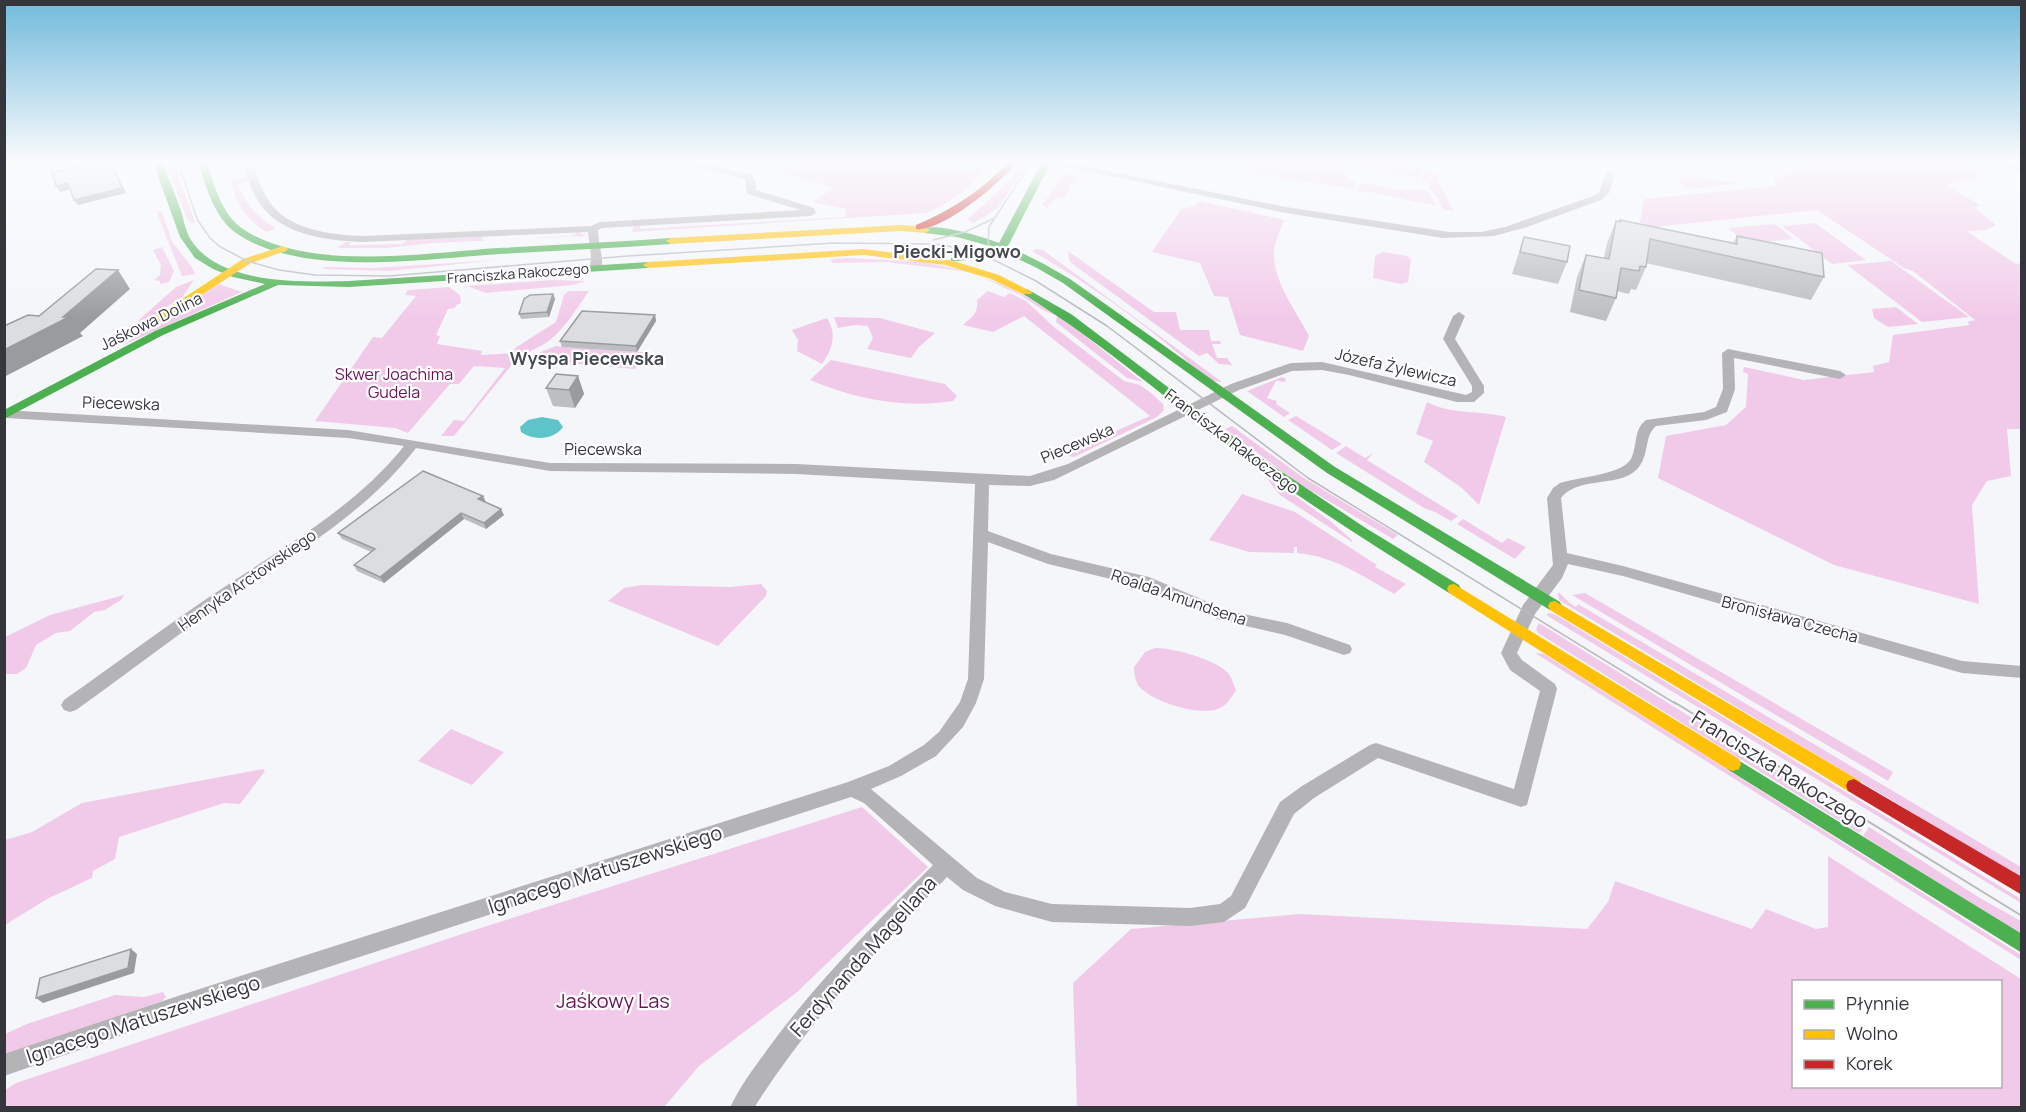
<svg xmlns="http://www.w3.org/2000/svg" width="2026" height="1112" font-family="Manrope,sans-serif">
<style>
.green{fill:#f2cae9;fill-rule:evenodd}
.water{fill:#5ec4ca}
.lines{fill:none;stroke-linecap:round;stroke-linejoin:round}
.street{fill:#b4b3b5;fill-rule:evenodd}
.fast{fill:#4caf50;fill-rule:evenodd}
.slow{fill:#ffc107;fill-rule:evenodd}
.jam{fill:#c62828;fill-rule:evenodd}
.tram-far1{stroke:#bababd;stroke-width:1.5}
.tram{stroke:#bababd;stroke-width:2}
.wall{fill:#bcbec2}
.shaded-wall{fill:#999b9e}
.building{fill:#dbdde1;stroke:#999b9e;stroke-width:1.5}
.labels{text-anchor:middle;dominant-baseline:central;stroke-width:4.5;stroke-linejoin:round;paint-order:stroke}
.far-street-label{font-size:14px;fill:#34363c;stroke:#fff}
.street-label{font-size:16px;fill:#34363c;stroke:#fff}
.park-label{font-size:16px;fill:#691258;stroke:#fff}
.far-district-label{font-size:18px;font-weight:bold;fill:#444852;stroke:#fff}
.neighbourhood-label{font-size:18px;font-weight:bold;fill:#444852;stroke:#fff}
.near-street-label{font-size:20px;fill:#34363c;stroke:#fff}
.near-park-label{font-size:20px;fill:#691258;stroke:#fff}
</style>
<rect width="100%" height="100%" fill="#f5f6fa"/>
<!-- green -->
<path class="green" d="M165,162H174L195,222L192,223L187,219Z
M810,162H915L959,172L973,171L984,162H991C974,184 952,203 926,213L632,232L634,226H640V229L845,217L846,209L813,202L833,188L778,172L800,165L815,172L816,171L804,165Z
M1021,162L1028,163L998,208L974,223L967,220L1011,179Z
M1242,162H1350L1343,172L1356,184L1354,189L1279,178L1260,167L1276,178L1253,173L1255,166Z
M1354,162H1390L1422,170L1417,178L1353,166Z
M1832,162H1958L1980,177L1946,185L1980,205L1975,208L1996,225L1986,230L1966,231L2016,264L2021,263L2022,429H2007L2011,476L1987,481L1972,505L1979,604L1834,565L1658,478L1666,436L1726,425L1746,407L1748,374L1743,372L1744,367L1804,380L1874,372L1873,366L1889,362L1893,335L1970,325L1967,322L1975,320L1913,271L1904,268L1817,210L1645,228L1640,222L1644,199L1775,186L1774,179L1790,172Z
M1425,171L1441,174L1437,181L1454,211L1444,210L1427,183L1421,179Z
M1063,174L1076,175L1064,199L1058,197L1047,206L1051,209L1042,206Z
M1682,176L1734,182L1735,184L1690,189L1681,184L1680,179Z
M246,177L248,182L238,185C247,205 256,217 276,228L267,232C245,219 237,204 230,181Z
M1367,183C1380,185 1395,191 1408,190C1415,190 1420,189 1428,191L1437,206L1370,192H1356L1359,185Z
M1199,201L1284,220C1281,230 1273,244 1274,255C1274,283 1297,312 1309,336L1303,351L1240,335L1228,297L1214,296L1200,263L1152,252L1181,209L1195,206Z
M156,211L162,212L172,242L192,267L195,274L182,276Z
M1815,223L1866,260L1832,264L1782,226Z
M1775,224L1794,239L1747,243L1728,228Z
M578,232L586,236L433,243L387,248H337L346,242H351L349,245L402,244L407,240L482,237L483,241L571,236Z
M162,247L174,271L169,282L160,284V281L154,280L160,275L161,265L153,250Z
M1036,249L1043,250L1222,382C1205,382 1193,366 1180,355C1135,316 1084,281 1032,251Z
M1068,251L1154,312H1176L1180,330H1209L1211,341H1220L1221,344H1212L1217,358H1227L1232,365L1219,364L1207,353L1199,356L1070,262Z
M1383,252L1407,256L1411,259L1408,282L1401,284L1373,278L1375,256Z
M849,258L924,262L971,272L886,262L832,263L831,259L774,262L769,266L773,262Z
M498,260L390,271L323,269L324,267L374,268Z
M1891,261L1969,317L1922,322L1847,265Z
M984,278C1044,298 1093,343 1143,382L1127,378L1056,322L1057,316L1043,310L1020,295Z
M194,280L183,296L143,323L138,321L176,287Z
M552,280L585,281L573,285L486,293L467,286Z
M219,284L242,292L121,346Z
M449,287L460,295L461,303L456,305L455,308L448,309L436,335L440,336L437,344L482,351L481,355L514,353L515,348L556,322L564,295L569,291H589C577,308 566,327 550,340C540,348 521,354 514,362L454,436H441L454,420L464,421L505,368L474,366L459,384H450L408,433L395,428L315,421L373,337L382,338L416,296L405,295L408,290Z
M988,291L1004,297L1010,293L1026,301L1054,327L1124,381L1140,385L1151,393L1163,404L1164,410L1157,417L1074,457L1068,456L1066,453L1150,416L1024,316L993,332L963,325C973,316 978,314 977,300Z
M1896,307L1918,324L1888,327L1874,318L1872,309Z
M834,317L880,318L935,333L919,347L911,358L867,349L873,338L868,326L855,325L838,328Z
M827,318C837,334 833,349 822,364L797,351L798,340L792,330Z
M556,346L637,352H645L635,369L523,359Z
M831,360L945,384L957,396L953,401C904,409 855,399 810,380Z
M1282,377L1286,379L1285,382L1276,381L1267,398L1277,401L1276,404L1290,413L1284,417L1247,391Z
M1427,402C1450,415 1481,410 1506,417L1479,505L1462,488L1424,462L1433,441L1416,434Z
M1296,416L1342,444L1332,450L1288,420Z
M1232,426L1304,478L1398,535L1393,539L1298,483L1225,429Z
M1346,446L1365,458L1373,453L1367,460L1458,516L1451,521L1435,512L1424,508L1336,453Z
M1262,472L1329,520L1352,540V542L1280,495Z
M1242,494L1295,512L1377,565L1375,567L1406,584L1394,594C1363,576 1333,556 1297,553V547H1294V553L1249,552L1209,540Z
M1463,519L1502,543L1508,538L1526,547L1515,559L1457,524Z
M761,584L767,591L766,596L718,646L608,601L624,588L641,585L730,587Z
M1558,592C1565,597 1568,603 1576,607L1578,604L2021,867V878L1559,600Z
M1585,593L1893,772L1888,781L1572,595Z
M124,595L121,600L105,610L94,612L70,631L56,633L36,645L26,668L17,674H6L5,637L50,615Z
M1549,613L1556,615L2021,899V903L1546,615Z
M1539,623L1865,825L1859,833L1538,633L1536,629Z
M1155,648C1171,647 1217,660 1228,673C1232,678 1234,685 1236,691C1231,697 1227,705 1220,708C1202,718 1149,701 1138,685C1135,679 1134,673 1134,667L1145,652Z
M1535,653L1544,654L2021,955V960Z
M451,729L504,752L472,785L418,761Z
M263,769L265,771L240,804L224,803L119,837L115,859L93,871L92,878L47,899L5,925V840L32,832L82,803Z
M862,807L928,867L796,993L699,1066L664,1107H5V1090L16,1083L465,933Z
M1869,827L1980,898L2021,921V934L1863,836Z
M1828,856L2021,979V1107H1077L1073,983L1131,929L1300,914L1587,929L1608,902L1615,881L1752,929L1766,909L1816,929L1828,927ZM1794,982H2000V1086H1794Z
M163,992L166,997L162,1001L5,1056V1034L27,1024L115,995L144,997Z"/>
<!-- water -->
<path class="water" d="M542,417L558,420L563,427C554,440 533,441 521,432L520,427L528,420Z"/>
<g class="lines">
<!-- street -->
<path class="street" d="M241,162H251C257,175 261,189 269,201C287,230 333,235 363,236L591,226L600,222L801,210L747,194L745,179L679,162H698L751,175L756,180V190L814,208L816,213L811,216L602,228L598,230C598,243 603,255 602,268L596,271L590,268L591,256L588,232L363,242C329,241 282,235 261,205C252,193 247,176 241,162Z
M1043,162H1064L1286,207L1449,232H1481L1505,227L1593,196L1599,192L1607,171L1615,173L1609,193L1601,200L1527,227L1494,236L1443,238L1286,213Z
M1995,162H2010L2022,166V173Z
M1459,312L1465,316L1455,339L1484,386V393L1474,402H1457L1349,375L1322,370L1292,371L1239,390L1054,480L1030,486L989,485L988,531L1051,554L1149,577L1229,611L1287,623L1350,645L1352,649L1350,653L1344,655L1285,635L1220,620L1140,586L1048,564L988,542L984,679L976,703L963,727L936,756L901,776L871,789L977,878L1005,892L1052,904L1190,908L1220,904L1231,896L1280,802L1302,786L1370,745L1376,743L1514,789L1540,691L1510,670L1501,653L1523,605L1553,565L1547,498L1553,488L1560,483C1578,477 1621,475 1631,459C1638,445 1633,430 1646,420L1704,412L1716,407L1723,389L1722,353L1728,349L1840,371L1846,375L1840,379L1734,358L1735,389L1727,412L1706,420L1656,426C1642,437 1652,461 1631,474C1611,486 1576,478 1561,498L1567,553L1623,566L1962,661L2022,666V678L1962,673L1623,576L1568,564L1562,578L1535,614L1517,653L1522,660L1555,684L1557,689L1527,805L1521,807L1378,758L1314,798L1294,814L1245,908L1224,922L1190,926L1052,922L995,906L963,890L947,877C877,950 808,1022 754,1108H730C739,1087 754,1068 767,1050C816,982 875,924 933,865L864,803L851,797L181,1015L4,1076V1054L181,995L848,782L889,766L924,745L939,732L960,702L968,679L975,484L796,474L550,471L416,448C371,507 305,548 243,589C186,628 132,670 76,710L70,712L64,710L61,705L64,700C120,661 175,619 232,582C291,543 360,502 404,446L348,438L6,418L4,410L348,430L550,463L796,464L1030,476L1068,464L1231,384L1291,363L1322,362L1466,395L1472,392V386L1443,339L1453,316Z"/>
<!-- fast -->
<path class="fast" d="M153,162H162C169,179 176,196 182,214C184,222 186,232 191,240C220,285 301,282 349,281L648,262L653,265L648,268L349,287L278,285L163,335L4,419V410L155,331L265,284L233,277L213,269L195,258L180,237Z
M198,162H206C215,186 221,214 243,229C306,272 425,253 498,248C556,245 613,242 671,238L676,241L671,244C614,248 556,251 499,254C424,259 301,278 236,233C214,217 206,187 198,162Z
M1042,162H1051L1008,246L1044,264L1070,279L1335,467L1560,602L1562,606L1560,610H1550L1327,473L1063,283L1037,268L1001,251L989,257L951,262V258L986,252L993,247L957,237L925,233L920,230C932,221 984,237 999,243Z
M1027,289L1071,314L1263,459L1364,527L1459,585L1461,589L1459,593H1449C1383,551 1317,510 1255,465C1177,409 1105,344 1023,294L1022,292Z
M1733,757L2022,934V953L1727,769L1725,764L1727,759Z"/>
<!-- slow -->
<path class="slow" d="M901,225L925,227L930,230L925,233L901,231L671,244L666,241L671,238Z
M283,246L288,249L286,251L251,263L150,328H142L141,326L243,259Z
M864,249L950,260L999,275L1032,292L1031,294H1023L991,279L945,265L864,255L648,268L643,265L648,262Z
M1454,584L1739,759L1741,764L1739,769L1733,771L1727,769L1449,593L1447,589L1449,585Z
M1555,601L1860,781L1862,786L1860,791L1854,793L1848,791L1550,610L1548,606L1550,602Z"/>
<!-- jam -->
<path class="jam" d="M1008,162H1017C1001,183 942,232 916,229V225C951,210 982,191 1008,162Z
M1854,779L2022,877V895L1848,791L1846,786L1848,781Z"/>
<!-- tram-far1 -->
<path class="tram-far1" d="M178,162L197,219L210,238L219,246L247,261L279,270L315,275L389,276L628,256L834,243L936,244L976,251L1036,281L1107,326L1308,478L1676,704
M933,240L965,232L995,218
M998,258L988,244L989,227L1031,162"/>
<!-- tram -->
<path class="tram" d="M1674,702L2022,916"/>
</g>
<!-- wall -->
<path class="wall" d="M1620,220L1733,243L1737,236L1824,277L1811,300L1646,263V267L1636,290L1631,289L1629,294L1617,291L1616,298L1606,321L1570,312L1577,277L1586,255L1604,258L1607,243L1616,221L1620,222Z
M1524,237L1567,262L1558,284L1512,274Z
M553,294L555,299L549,317L521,319L519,314Z
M655,315L656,321L637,352L562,347L560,341Z
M578,376L584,394L575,408L553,406L546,388Z
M483,496L485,502L504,515L486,529L464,519L384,583L357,571L354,565L371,552L342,539L338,533Z"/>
<!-- shaded-wall -->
<path class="shaded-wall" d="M111,162L126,193L78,205L74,200Z
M68,183L71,189L60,192L56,186Z
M118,270L130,289L80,333L83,336L4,377V350L63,317Z
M553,294L555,299L549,317L547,312Z
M655,315L656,321L637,352L636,346Z
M578,376L584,394L575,408L569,390Z
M483,496L486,502L481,505L478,499Z
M501,509L504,515L486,529L484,523Z
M461,513L464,519L384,583L380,577Z
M131,949L137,954L134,973L43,1003L36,998Z"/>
<!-- building -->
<path class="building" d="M93,162H111L122,188L74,200L68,183L56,186L52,173Z
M1620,220L1737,244V236L1822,253L1824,277L1650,239L1646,267L1640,266L1639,271L1621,268L1616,298L1579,290L1586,255L1609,259L1616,221L1620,222Z
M1524,237L1570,246L1567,262L1520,252Z
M96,269L118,270L63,317H69L4,350V326L28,315L39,316Z
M553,294L547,312L519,314L524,299L530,295Z
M582,311L655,315L636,346L560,341Z
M556,374L578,376L569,390L546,388Z
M423,471L483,496L478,499L501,509L484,523L461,513L380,577L354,565L375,549L338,533Z
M131,949L128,968L36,998L40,978Z"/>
<!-- sky -->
<linearGradient id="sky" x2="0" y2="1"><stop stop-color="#71badc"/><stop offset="0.51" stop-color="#fafbfd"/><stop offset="1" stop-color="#fafbfd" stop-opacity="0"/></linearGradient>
<rect width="2026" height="318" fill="url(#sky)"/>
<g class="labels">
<!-- far-street labels -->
<g class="far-street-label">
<text transform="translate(518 273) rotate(-4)">Franciszka Rakoczego</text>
</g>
<!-- street labels -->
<g class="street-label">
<text transform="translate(151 321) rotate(-26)">Jaśkowa Dolina</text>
<text transform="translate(1396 367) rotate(13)">Józefa Żylewicza</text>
<text transform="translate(121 403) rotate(2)">Piecewska</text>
<text transform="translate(1232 441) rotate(37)">Franciszka Rakoczego</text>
<text transform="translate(1077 443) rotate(-23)">Piecewska</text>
<text x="603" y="449">Piecewska</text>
<text transform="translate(247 580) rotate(-35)">Henryka Arctowskiego</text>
<text transform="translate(1179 597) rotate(19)">Roalda Amundsena</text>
<text transform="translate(1790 619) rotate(15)">Bronisława Czecha</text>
</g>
<!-- park labels -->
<g class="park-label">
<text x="394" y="374">Skwer Joachima<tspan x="394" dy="18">Gudela</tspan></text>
</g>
<!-- far-district labels -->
<g class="far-district-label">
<text x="957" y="251">Piecki-Migowo</text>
</g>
<!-- neighbourhood labels -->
<g class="neighbourhood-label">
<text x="587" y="358">Wyspa Piecewska</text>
</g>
<!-- near-street labels -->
<g class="near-street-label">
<text transform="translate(1780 769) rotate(32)">Franciszka Rakoczego</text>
<text transform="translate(605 869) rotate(-18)">Ignacego Matuszewskiego</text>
<text transform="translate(863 956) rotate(-48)">Ferdynanda Magellana</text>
<text transform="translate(143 1019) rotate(-18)">Ignacego Matuszewskiego</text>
</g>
<!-- near-park labels -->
<g class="near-park-label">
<text x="613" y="1000">Jaśkowy Las</text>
</g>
</g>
<!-- border -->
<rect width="2026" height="1112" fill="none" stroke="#34363c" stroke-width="12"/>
<!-- legend -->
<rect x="1792" y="980" width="210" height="108" fill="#ffffff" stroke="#aeafb1" stroke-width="1.5"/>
<rect x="1804" y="1000" width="30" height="9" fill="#4caf50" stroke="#aeafb1" stroke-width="1.5"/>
<text x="1846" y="1010" font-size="18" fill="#34363c">Płynnie</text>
<rect x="1804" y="1030" width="30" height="9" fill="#ffc107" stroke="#aeafb1" stroke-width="1.5"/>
<text x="1846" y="1040" font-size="18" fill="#34363c">Wolno</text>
<rect x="1804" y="1060" width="30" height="9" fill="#c62828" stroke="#aeafb1" stroke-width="1.5"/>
<text x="1846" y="1070" font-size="18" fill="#34363c">Korek</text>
</svg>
